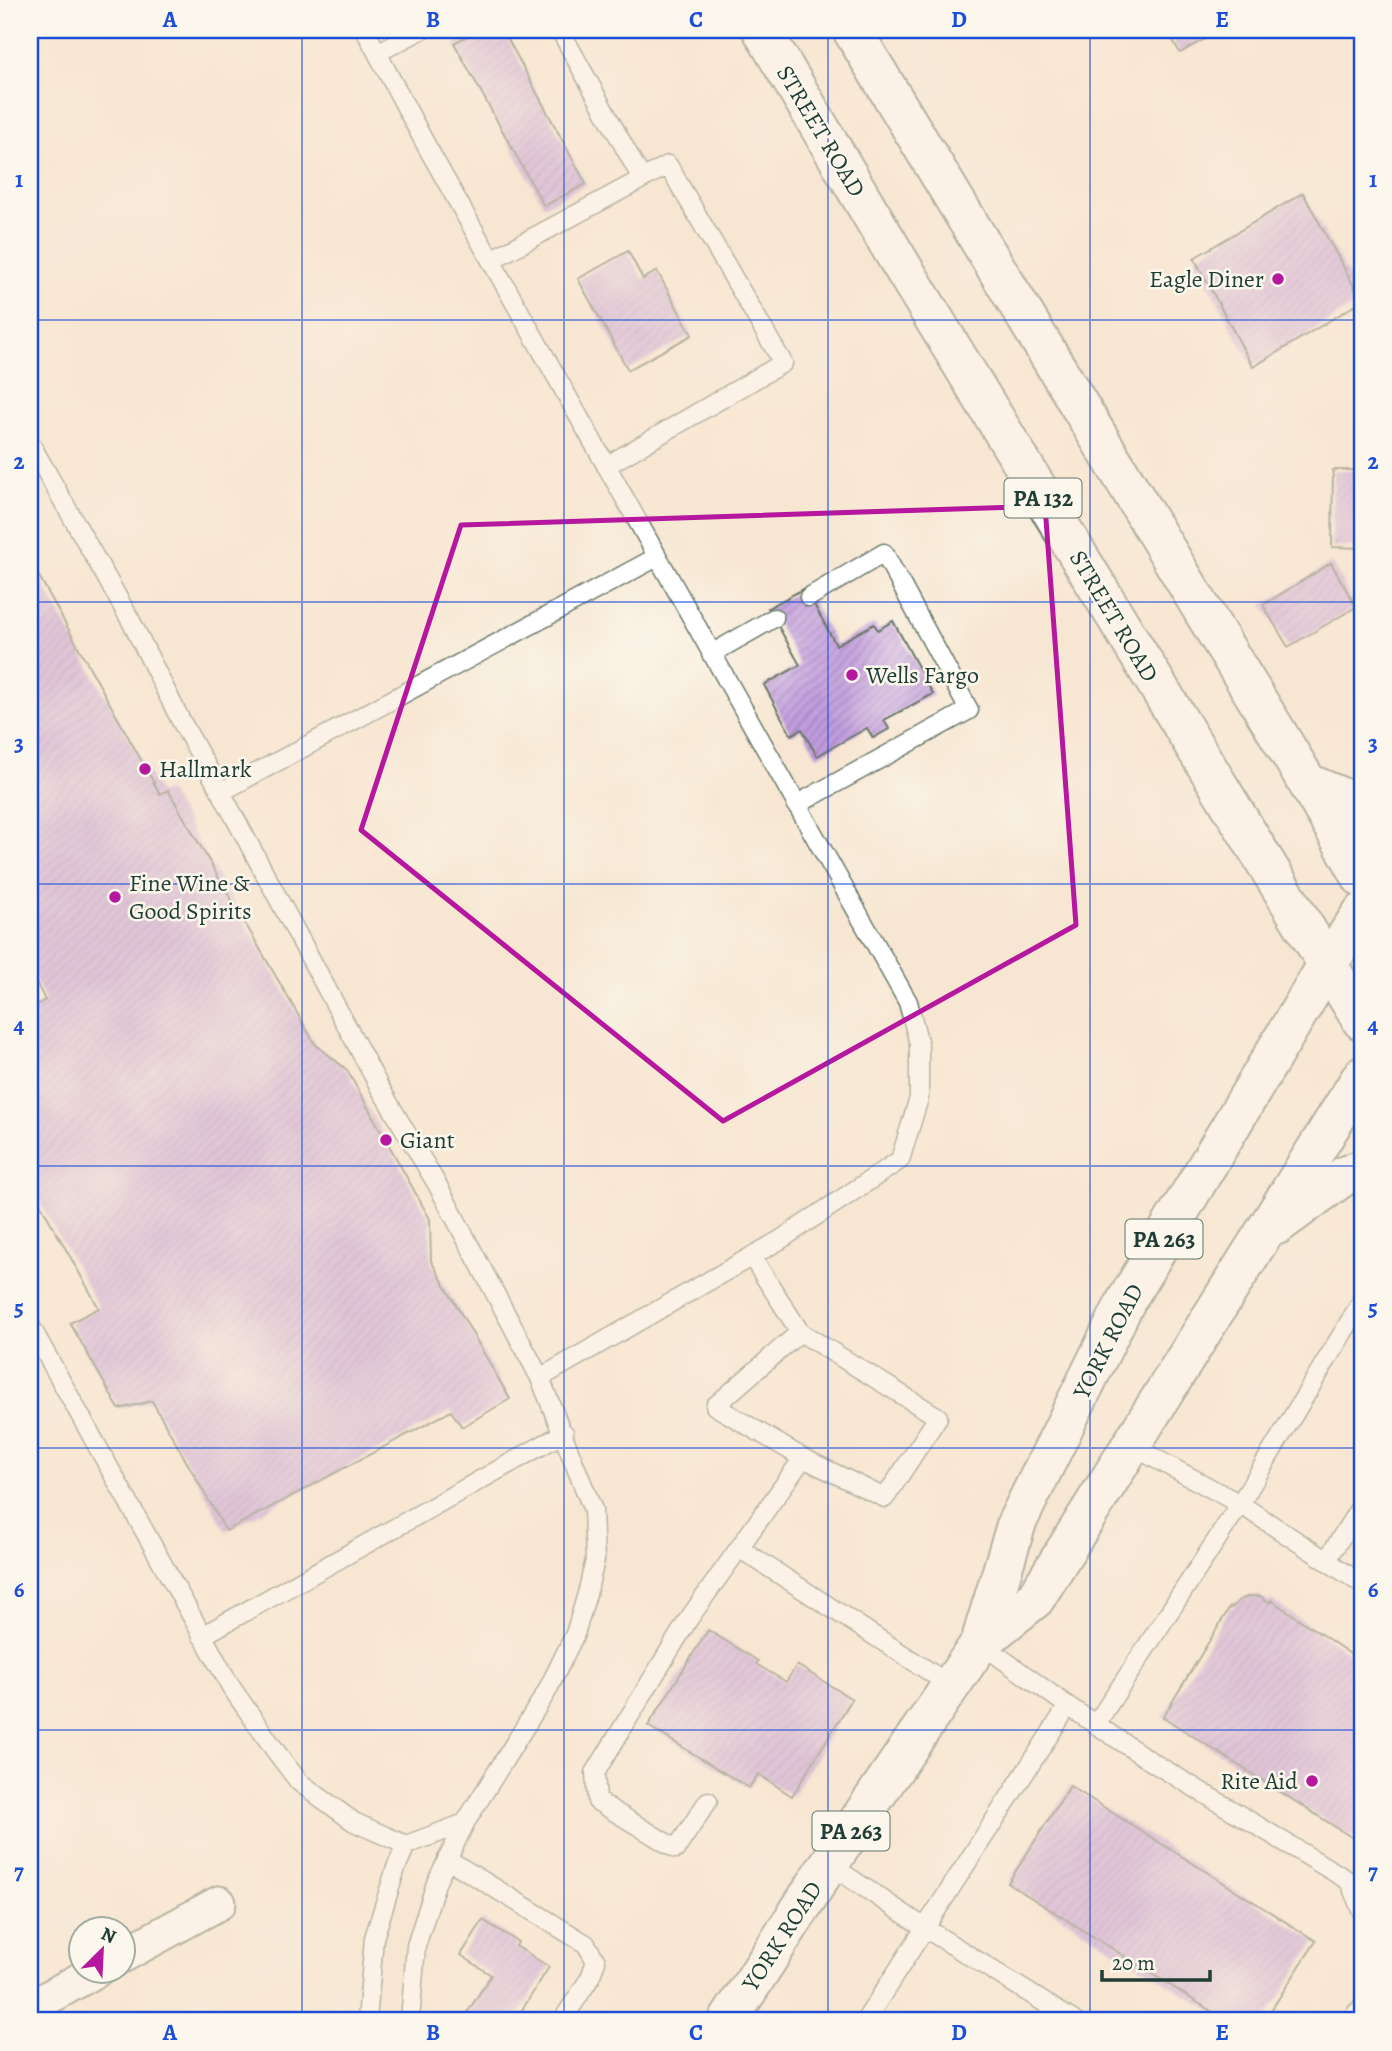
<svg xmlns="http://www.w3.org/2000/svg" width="1392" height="2051" font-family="Alegreya,serif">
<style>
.building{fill:url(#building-hatch)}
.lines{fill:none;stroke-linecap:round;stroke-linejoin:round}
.lane-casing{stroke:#6b786b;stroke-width:21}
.street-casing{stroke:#6b786b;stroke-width:37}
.primary-casing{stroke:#6b786b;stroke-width:42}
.highway-casing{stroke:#6b786b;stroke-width:42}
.lane{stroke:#fff;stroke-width:18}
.street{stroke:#fff;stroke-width:33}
.primary{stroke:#fff;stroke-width:38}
.highway{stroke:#fff;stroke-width:38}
.marked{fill:none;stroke:#b5179e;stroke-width:5;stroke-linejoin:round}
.grid{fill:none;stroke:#1d4ed8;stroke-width:2;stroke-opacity:0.55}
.poi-dot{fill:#b5179e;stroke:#fbf7ec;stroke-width:2.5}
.labels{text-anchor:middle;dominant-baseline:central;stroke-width:5;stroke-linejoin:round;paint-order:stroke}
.shield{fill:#fbf7ec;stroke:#61756b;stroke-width:2}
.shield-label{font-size:23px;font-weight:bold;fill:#1f3d34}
.street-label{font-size:24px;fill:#1f3d34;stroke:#fbf7ec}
.poi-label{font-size:24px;fill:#1f3d34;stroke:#fbf7ec;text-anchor:start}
.neatline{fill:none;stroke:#1d4ed8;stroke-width:2.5}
.grid-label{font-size:23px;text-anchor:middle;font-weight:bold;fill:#1d4ed8}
</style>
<defs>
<pattern id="building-hatch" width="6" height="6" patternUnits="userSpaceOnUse" patternTransform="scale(1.75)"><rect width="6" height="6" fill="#c29cdf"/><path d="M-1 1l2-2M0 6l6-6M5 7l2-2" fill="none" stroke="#9d80b6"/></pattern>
</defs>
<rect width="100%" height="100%" fill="#fbf7ec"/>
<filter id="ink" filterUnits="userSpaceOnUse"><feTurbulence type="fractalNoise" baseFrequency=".0143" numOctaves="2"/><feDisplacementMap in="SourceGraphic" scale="14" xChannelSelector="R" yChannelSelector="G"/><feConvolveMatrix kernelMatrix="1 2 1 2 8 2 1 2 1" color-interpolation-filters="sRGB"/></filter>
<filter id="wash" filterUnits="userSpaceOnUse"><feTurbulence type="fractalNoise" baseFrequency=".00686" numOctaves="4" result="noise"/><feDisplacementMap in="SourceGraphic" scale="28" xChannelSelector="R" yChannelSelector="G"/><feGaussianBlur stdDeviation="1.57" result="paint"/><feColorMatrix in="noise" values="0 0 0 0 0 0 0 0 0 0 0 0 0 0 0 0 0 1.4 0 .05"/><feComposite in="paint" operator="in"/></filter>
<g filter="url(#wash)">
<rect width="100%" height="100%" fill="#f7e6d1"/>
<g id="blocks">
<!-- building -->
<path class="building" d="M478,30H503L586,184L544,206L454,43Z
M1167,30H1221L1180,53Z
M1303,193L1362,301L1253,367L1194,258Z
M628,251L643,279L657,271L692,335L628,370L578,279Z
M1333,470H1362V548L1332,547Z
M30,560L160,794L168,790L315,1044L347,1070L430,1219L431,1261L510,1399L462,1427L451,1411L226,1531L152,1401L119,1409L70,1323L99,1308L37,1198L30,1199V1009L45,1000L30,970Z
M1331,563L1356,607L1288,647L1263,605Z
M805,588L836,645L874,624L878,630L893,621L933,694L884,720L889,729L873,738L867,728L817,756L802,729L791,735L764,685L800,665L768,608Z
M1250,1596H1260L1270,1603L1271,1600L1362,1662V1844L1163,1717L1230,1607L1232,1608L1239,1600Z
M708,1630L758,1661L756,1664L786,1682L797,1665L852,1699L792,1796L758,1774L749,1788L648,1726Z
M1070,1786L1316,1941L1264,2021H1227L1008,1883Z
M483,1920L518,1942L516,1946L549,1967L515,2021H462L491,1975L461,1955Z"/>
</g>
</g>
<g filter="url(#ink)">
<use href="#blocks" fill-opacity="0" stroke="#6b786b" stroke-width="2"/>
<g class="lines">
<defs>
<path id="lane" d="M560,30L642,179
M377,53L421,30
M491,260L668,165L783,363L606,466
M30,443L131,621L180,719L221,792L657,557
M711,654L774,618
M221,792L380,1088L438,1186L540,1378
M796,805L969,710L884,553L809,597
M752,1257L800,1332L715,1406L803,1458L739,1548L950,1685
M30,1325L231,1687L277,1753L299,1782L354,1822L406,1845L465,1823L546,1693L575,1634L587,1594L595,1560L593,1510L540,1378L780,1240L900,1160L919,1098V1044L908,1002L426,145L365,30
M800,1332L938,1417L885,1498L803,1458
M1132,1446L1240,1504L1362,1584
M1327,1560L1362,1504
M202,1636L564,1433
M1068,1706L1152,1762L1349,1881L1362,1912
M1096,1724L1240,1504L1362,1301
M708,1801L676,1849L597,1801L595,1773L688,1620L739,1548
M447,1859L586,1944L596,1961L590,1978L562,2021
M829,1864L925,1928L1074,2021
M367,2021L374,1938L396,1868L406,1845
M410,2021L416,1946L436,1883L465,1823
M865,2021L1068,1706L980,1643"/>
<path id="street" d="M122,1956L219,1903
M30,2008L97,1970
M1360,2021L1362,2018"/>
<path id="primary" d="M762,30L894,253L1362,1021
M852,30C967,219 1081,407 1194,596C1250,690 1310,782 1362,878"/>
<path id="highway" d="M1310,784L1358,804L1362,803
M1277,1225L1344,1176L1362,1169
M980,1643L1017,1522L1126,1301L1327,965L1362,913
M728,2021L829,1864L980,1643L1035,1599L1362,1076"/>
</defs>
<!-- lane casing -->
<use href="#lane" class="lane-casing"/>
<!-- street casing -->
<use href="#street" class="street-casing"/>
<!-- primary casing -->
<use href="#primary" class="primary-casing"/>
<!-- highway casing -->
<use href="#highway" class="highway-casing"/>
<!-- lane -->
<use href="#lane" class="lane"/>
<!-- street -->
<use href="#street" class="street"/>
<!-- primary -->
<use href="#primary" class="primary"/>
<!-- highway -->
<use href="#highway" class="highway"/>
</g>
</g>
<!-- marked area -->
<path d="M0 0H1392V2051H0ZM1045,506L1076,925L723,1121L361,830L461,525Z" fill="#f7e6d1" fill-opacity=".55" fill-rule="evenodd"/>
<path class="marked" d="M1045,506L1076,925L723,1121L361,830L461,525Z"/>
<!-- grid -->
<path class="grid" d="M302,30V2021M564,30V2021M828,30V2021M1090,30V2021M30,320H1362M30,602H1362M30,884H1362M30,1166H1362M30,1448H1362M30,1730H1362"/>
<!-- markers -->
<g class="poi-dot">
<circle cx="1278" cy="279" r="7"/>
<circle cx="852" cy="675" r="7"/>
<circle cx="145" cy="769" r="7"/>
<circle cx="115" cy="897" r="7"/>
<circle cx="386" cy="1140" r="7"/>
<circle cx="1312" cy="1781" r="7"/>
</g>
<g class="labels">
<!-- shield labels -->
<g class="shield">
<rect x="1004.5" y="478.5" width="77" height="39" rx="5"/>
<rect x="1125.5" y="1219.5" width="77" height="39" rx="5"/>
<rect x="812.5" y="1811.5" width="77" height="39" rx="5"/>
</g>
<g class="shield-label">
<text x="1043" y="498">PA 132</text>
<text x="1164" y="1239">PA 263</text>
<text x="851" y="1831">PA 263</text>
</g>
<!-- street labels -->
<g class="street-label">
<text transform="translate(821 131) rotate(59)">STREET ROAD</text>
<text transform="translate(1114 616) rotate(59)">STREET ROAD</text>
<text transform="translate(1108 1341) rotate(-63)">YORK ROAD</text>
<text transform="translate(782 1936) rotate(-57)">YORK ROAD</text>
</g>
<!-- poi labels -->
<g class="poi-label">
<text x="1264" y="279" text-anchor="end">Eagle Diner</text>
<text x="866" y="675">Wells Fargo</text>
<text x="159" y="769">Hallmark</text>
<text x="129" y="883">Fine Wine &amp;<tspan x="129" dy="28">Good Spirits</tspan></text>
<text x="400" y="1140">Giant</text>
<text x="1298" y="1781" text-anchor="end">Rite Aid</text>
</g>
</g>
<!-- margin -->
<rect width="1392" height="2051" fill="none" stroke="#fbf7ec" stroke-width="77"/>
<!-- north arrow -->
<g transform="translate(102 1950) rotate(24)"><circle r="33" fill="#fbf7ec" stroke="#a3ada2" stroke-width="2"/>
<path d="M0-5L12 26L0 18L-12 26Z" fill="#b5179e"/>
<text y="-10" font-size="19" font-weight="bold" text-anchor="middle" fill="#1f3d34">N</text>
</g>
<!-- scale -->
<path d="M1102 1970v10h108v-10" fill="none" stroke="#1f3d34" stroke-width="3.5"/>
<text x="1112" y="1970" font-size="21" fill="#1f3d34" stroke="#fbf7ec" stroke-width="5" paint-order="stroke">20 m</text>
<rect x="38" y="38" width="1316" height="1974" class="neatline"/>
<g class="grid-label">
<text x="170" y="27">A</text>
<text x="433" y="27">B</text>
<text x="696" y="27">C</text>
<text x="959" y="27">D</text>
<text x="1222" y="27">E</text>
<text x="19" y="187">1</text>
<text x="1373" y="187">1</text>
<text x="19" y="469">2</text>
<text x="1373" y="469">2</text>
<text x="19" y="751">3</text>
<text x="1373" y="751">3</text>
<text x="19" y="1033">4</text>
<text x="1373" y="1033">4</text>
<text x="19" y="1315">5</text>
<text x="1373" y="1315">5</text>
<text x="19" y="1597">6</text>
<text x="1373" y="1597">6</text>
<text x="19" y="1879">7</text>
<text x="1373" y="1879">7</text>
<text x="170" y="2040">A</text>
<text x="433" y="2040">B</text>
<text x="696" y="2040">C</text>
<text x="959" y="2040">D</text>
<text x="1222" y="2040">E</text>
</g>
</svg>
